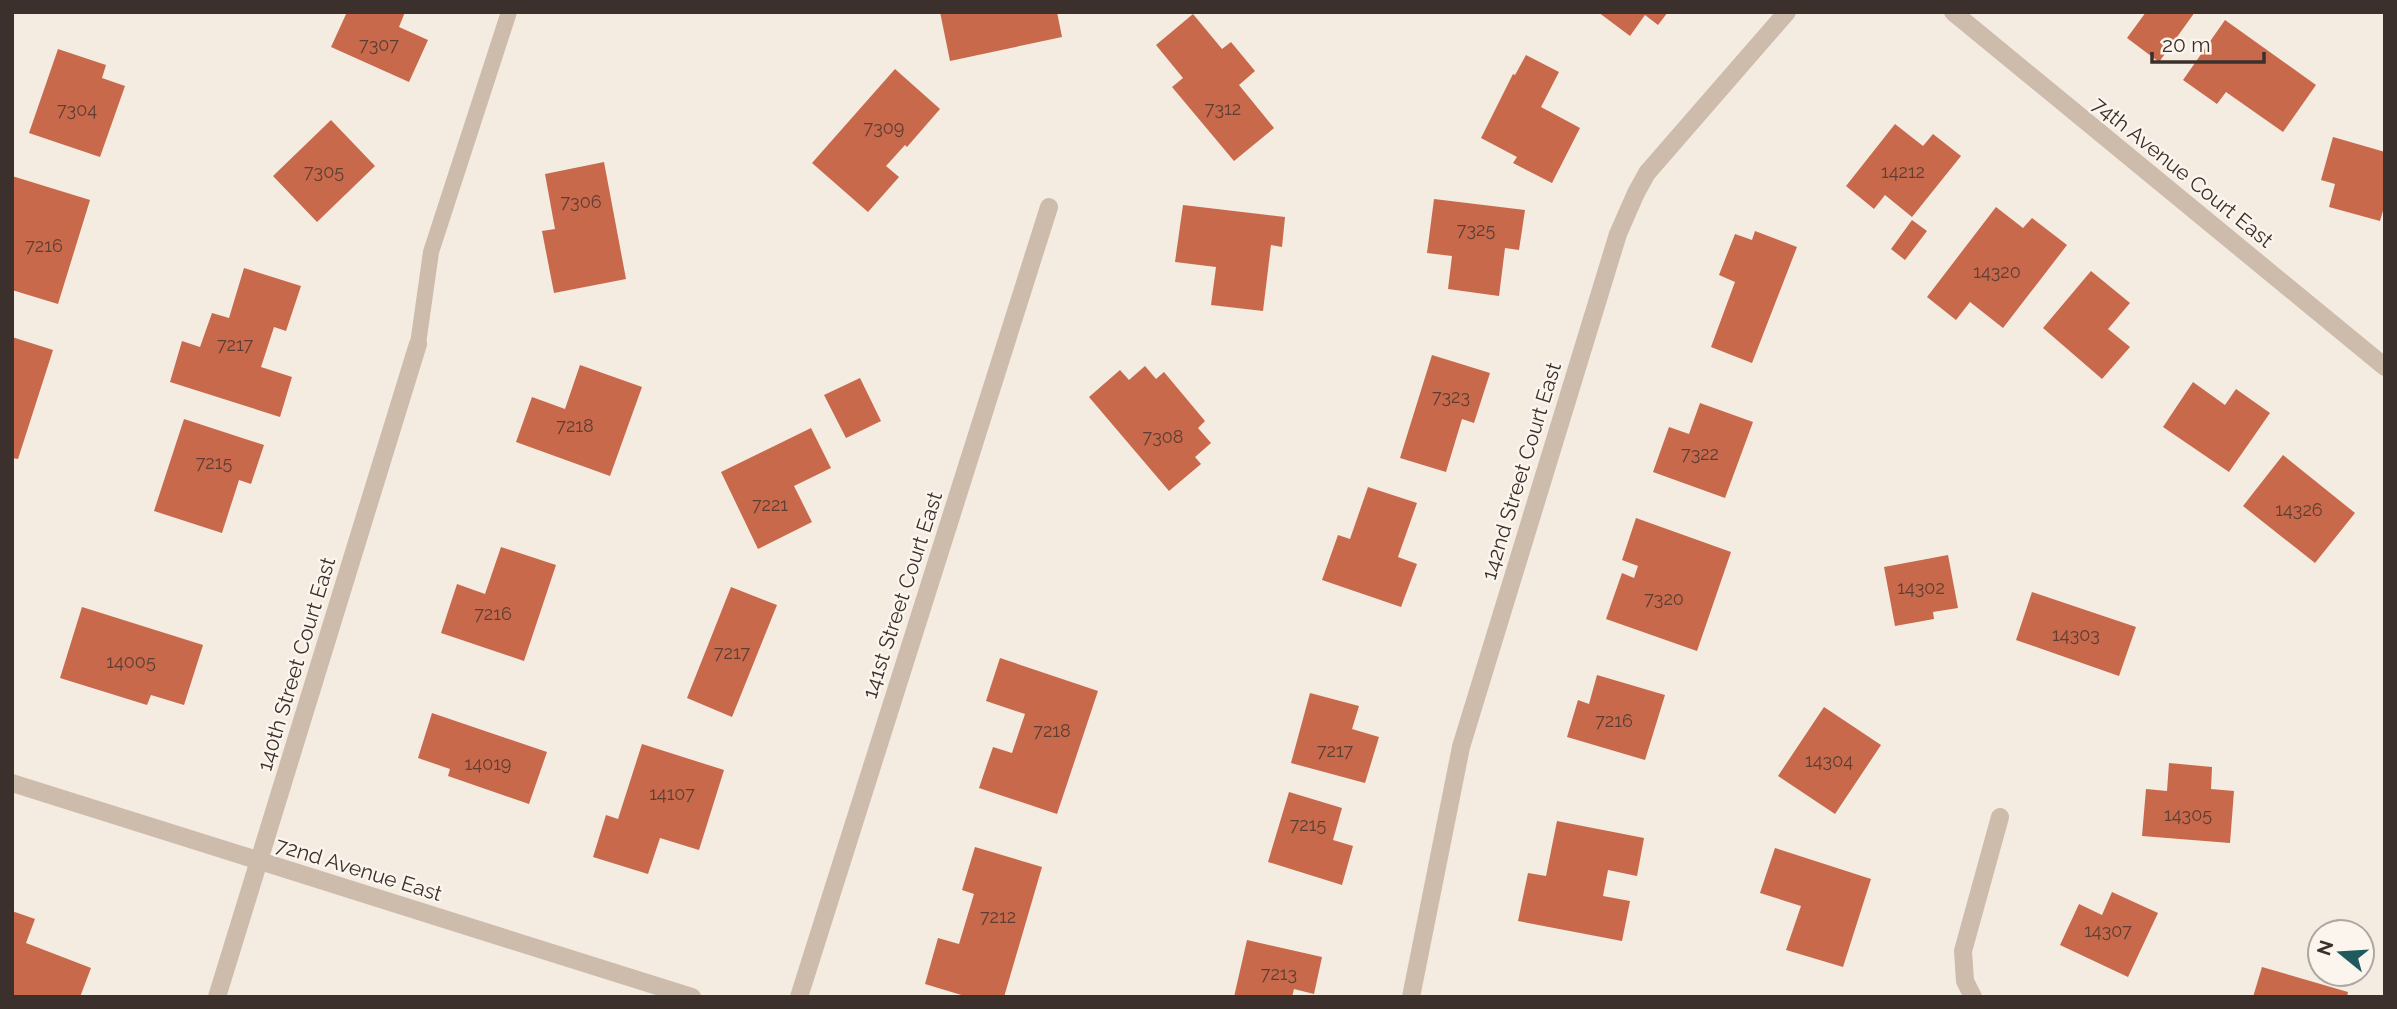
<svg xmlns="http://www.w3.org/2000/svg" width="2397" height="1009" font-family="Raleway,sans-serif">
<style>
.building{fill:#c8694b}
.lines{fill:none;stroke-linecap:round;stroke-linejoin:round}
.service{stroke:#cdbbac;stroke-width:16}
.minor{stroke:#cdbbac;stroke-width:18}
.labels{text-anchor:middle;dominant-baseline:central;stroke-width:5;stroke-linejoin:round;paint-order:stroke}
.number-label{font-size:18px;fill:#5e3e33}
.street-label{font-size:21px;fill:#3b302b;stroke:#fbf5ee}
</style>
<rect width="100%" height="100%" fill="#f4ebe1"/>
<!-- building -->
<path class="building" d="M347,12H405L399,27L428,40L409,82L331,47Z
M940,12H1057L1062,37L950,61Z
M1598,12H1668L1658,25L1645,15L1630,36Z
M2146,12H2195L2159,62L2127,38Z
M1193,14L1222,49L1231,42L1255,71L1239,85L1274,128L1234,161L1172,87L1183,78L1156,45Z
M2225,20L2316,85L2283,132L2226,92L2217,104L2183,80Z
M58,49L106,65L102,78L125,86L100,157L29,133Z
M1526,55L1559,72L1541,107L1580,128L1552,183L1513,163L1517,157L1481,138L1513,74L1515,75Z
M895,69L940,109L907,147L905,145L886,166L899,177L868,212L812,163Z
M331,120L375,166L317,222L273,176Z
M1895,124L1923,146L1933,134L1961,156L1912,217L1885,195L1874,209L1846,186Z
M2333,137L2385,152V204L2380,221L2329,207L2335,184L2321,180Z
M604,162L626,279L554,293L542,231L555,229L545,174Z
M12,176L90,200L58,304L12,290Z
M1434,199L1525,210L1519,250L1505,248L1499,296L1448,289L1452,256L1427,253Z
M1183,205L1285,217L1282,247L1271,245L1263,311L1211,305L1216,267L1175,262Z
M1996,207L2023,228L2032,218L2067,245L2003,328L1970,302L1956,320L1927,297Z
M1912,220L1927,231L1905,260L1891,249Z
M1755,231L1797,247L1752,363L1711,347L1735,282L1719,275L1735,234L1752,240Z
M244,268L301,286L286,331L274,327L261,367L292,377L280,417L170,382L182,341L200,347L212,313L229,318Z
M2091,271L2130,303L2108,329L2130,347L2102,379L2043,328Z
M12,337L53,350L18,459L12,458Z
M1432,355L1490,373L1474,423L1462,419L1446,472L1400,458Z
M580,365L642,387L610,476L516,442L532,397L565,409Z
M1145,366L1156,379L1164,372L1205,421L1198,428L1211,443L1195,457L1201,464L1169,491L1089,397L1120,370L1129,380Z
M860,378L881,421L846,438L824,395Z
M2193,382L2225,405L2236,389L2270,413L2229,472L2163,427Z
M1700,403L1753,422L1725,498L1653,472L1669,427L1689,434Z
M184,419L264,445L251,484L239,480L222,533L154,511Z
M811,428L831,468L794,486L812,522L758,549L721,472Z
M2283,455L2355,513L2315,563L2243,506Z
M1368,487L1417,503L1398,557L1417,564L1401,607L1322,580L1338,535L1350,539Z
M1636,518L1731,552L1697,651L1606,619L1622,573L1634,578L1638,566L1622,560Z
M501,547L556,565L524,661L441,633L457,584L485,594Z
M1948,555L1958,608L1933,612L1934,619L1895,626L1884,567Z
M731,587L777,605L732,717L687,698Z
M2032,592L2136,627L2119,676L2016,640Z
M82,607L203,645L184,705L151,695L147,705L60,678Z
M1000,658L1098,691L1057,814L979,788L993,747L1012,753L1025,714L986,701Z
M1597,675L1665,695L1645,760L1567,737L1578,700L1589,704Z
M1310,693L1359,706L1352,729L1379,737L1365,783L1291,763Z
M1824,707L1881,745L1835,814L1778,776Z
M432,713L547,752L529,804L448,776L450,769L418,758Z
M642,744L724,770L699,850L660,838L648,874L593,857L606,815L618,819Z
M2169,763L2212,767L2211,789L2234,791L2230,843L2142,836L2146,789L2167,791Z
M1289,792L1342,808L1333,840L1353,846L1342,885L1268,862Z
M1557,821L1644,838L1637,876L1608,870L1603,896L1630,901L1622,941L1518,921L1528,873L1546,876Z
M975,847L1042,867L1004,997H968L925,984L938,938L959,944L974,894L962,890Z
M1775,848L1871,879L1843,967L1786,950L1801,906L1760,893Z
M2112,892L2158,913L2128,977L2060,945L2079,904L2102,915Z
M12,911L35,919L26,943L91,968L80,997H12Z
M1247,940L1322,957L1314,994L1294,989L1292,997H1234Z
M2262,967L2348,992L2347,997H2253Z"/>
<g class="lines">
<!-- service -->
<path class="service" d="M418,344L431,252L509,12"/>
<!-- minor -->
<path class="minor" d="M1953,12L2385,367
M12,783L692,997
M217,997L418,344
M799,997L1049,207
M1411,997L1461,747L1618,234L1636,193L1647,173L1787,12
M1973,997L1965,981L1963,951L2000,817"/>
</g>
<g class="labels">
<!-- number labels -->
<g class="number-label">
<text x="379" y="44">7307</text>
<text x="1223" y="108">7312</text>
<text x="77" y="109">7304</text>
<text x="884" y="127">7309</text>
<text x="324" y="171">7305</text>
<text x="1903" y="171">14212</text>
<text x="581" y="201">7306</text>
<text x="1476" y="229">7325</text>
<text x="44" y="245">7216</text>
<text x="1997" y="271">14320</text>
<text x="235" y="344">7217</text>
<text x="1451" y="396">7323</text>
<text x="575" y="425">7218</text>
<text x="1163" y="436">7308</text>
<text x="1700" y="453">7322</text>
<text x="214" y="462">7215</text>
<text x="770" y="504">7221</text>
<text x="2299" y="509">14326</text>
<text x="1921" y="587">14302</text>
<text x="1664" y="598">7320</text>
<text x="493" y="613">7216</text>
<text x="2076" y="634">14303</text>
<text x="732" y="652">7217</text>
<text x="131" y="661">14005</text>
<text x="1614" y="720">7216</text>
<text x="1052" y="730">7218</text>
<text x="1335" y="750">7217</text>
<text x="1829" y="760">14304</text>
<text x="488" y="763">14019</text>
<text x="672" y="793">14107</text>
<text x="2188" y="814">14305</text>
<text x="1308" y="824">7215</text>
<text x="998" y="916">7212</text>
<text x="2108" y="930">14307</text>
<text x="1279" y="973">7213</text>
</g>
<!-- street labels -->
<g class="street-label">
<text transform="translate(2183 172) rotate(39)">74th Avenue Court East</text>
<text transform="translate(1521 471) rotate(-73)">142nd Street Court East</text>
<text transform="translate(902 595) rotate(-72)">141st Street Court East</text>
<text transform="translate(296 664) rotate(-73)">140th Street Court East</text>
<text transform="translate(359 869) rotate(17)">72nd Avenue East</text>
</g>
</g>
<!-- border -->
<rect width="2397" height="1009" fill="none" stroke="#3b302b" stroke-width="28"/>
<!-- north arrow -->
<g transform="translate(2341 953) rotate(288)"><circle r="33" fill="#fbf5ee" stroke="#aea6a0" stroke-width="2"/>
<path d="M0-5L12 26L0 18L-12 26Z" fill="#1f5a5e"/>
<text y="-10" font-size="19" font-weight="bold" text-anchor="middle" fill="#3b302b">N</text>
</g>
<!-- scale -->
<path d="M2152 52v10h112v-10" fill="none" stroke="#3b302b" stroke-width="3.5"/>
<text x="2162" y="52" font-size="21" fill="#3b302b" stroke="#fbf5ee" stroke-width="5" paint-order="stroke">20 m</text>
</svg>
